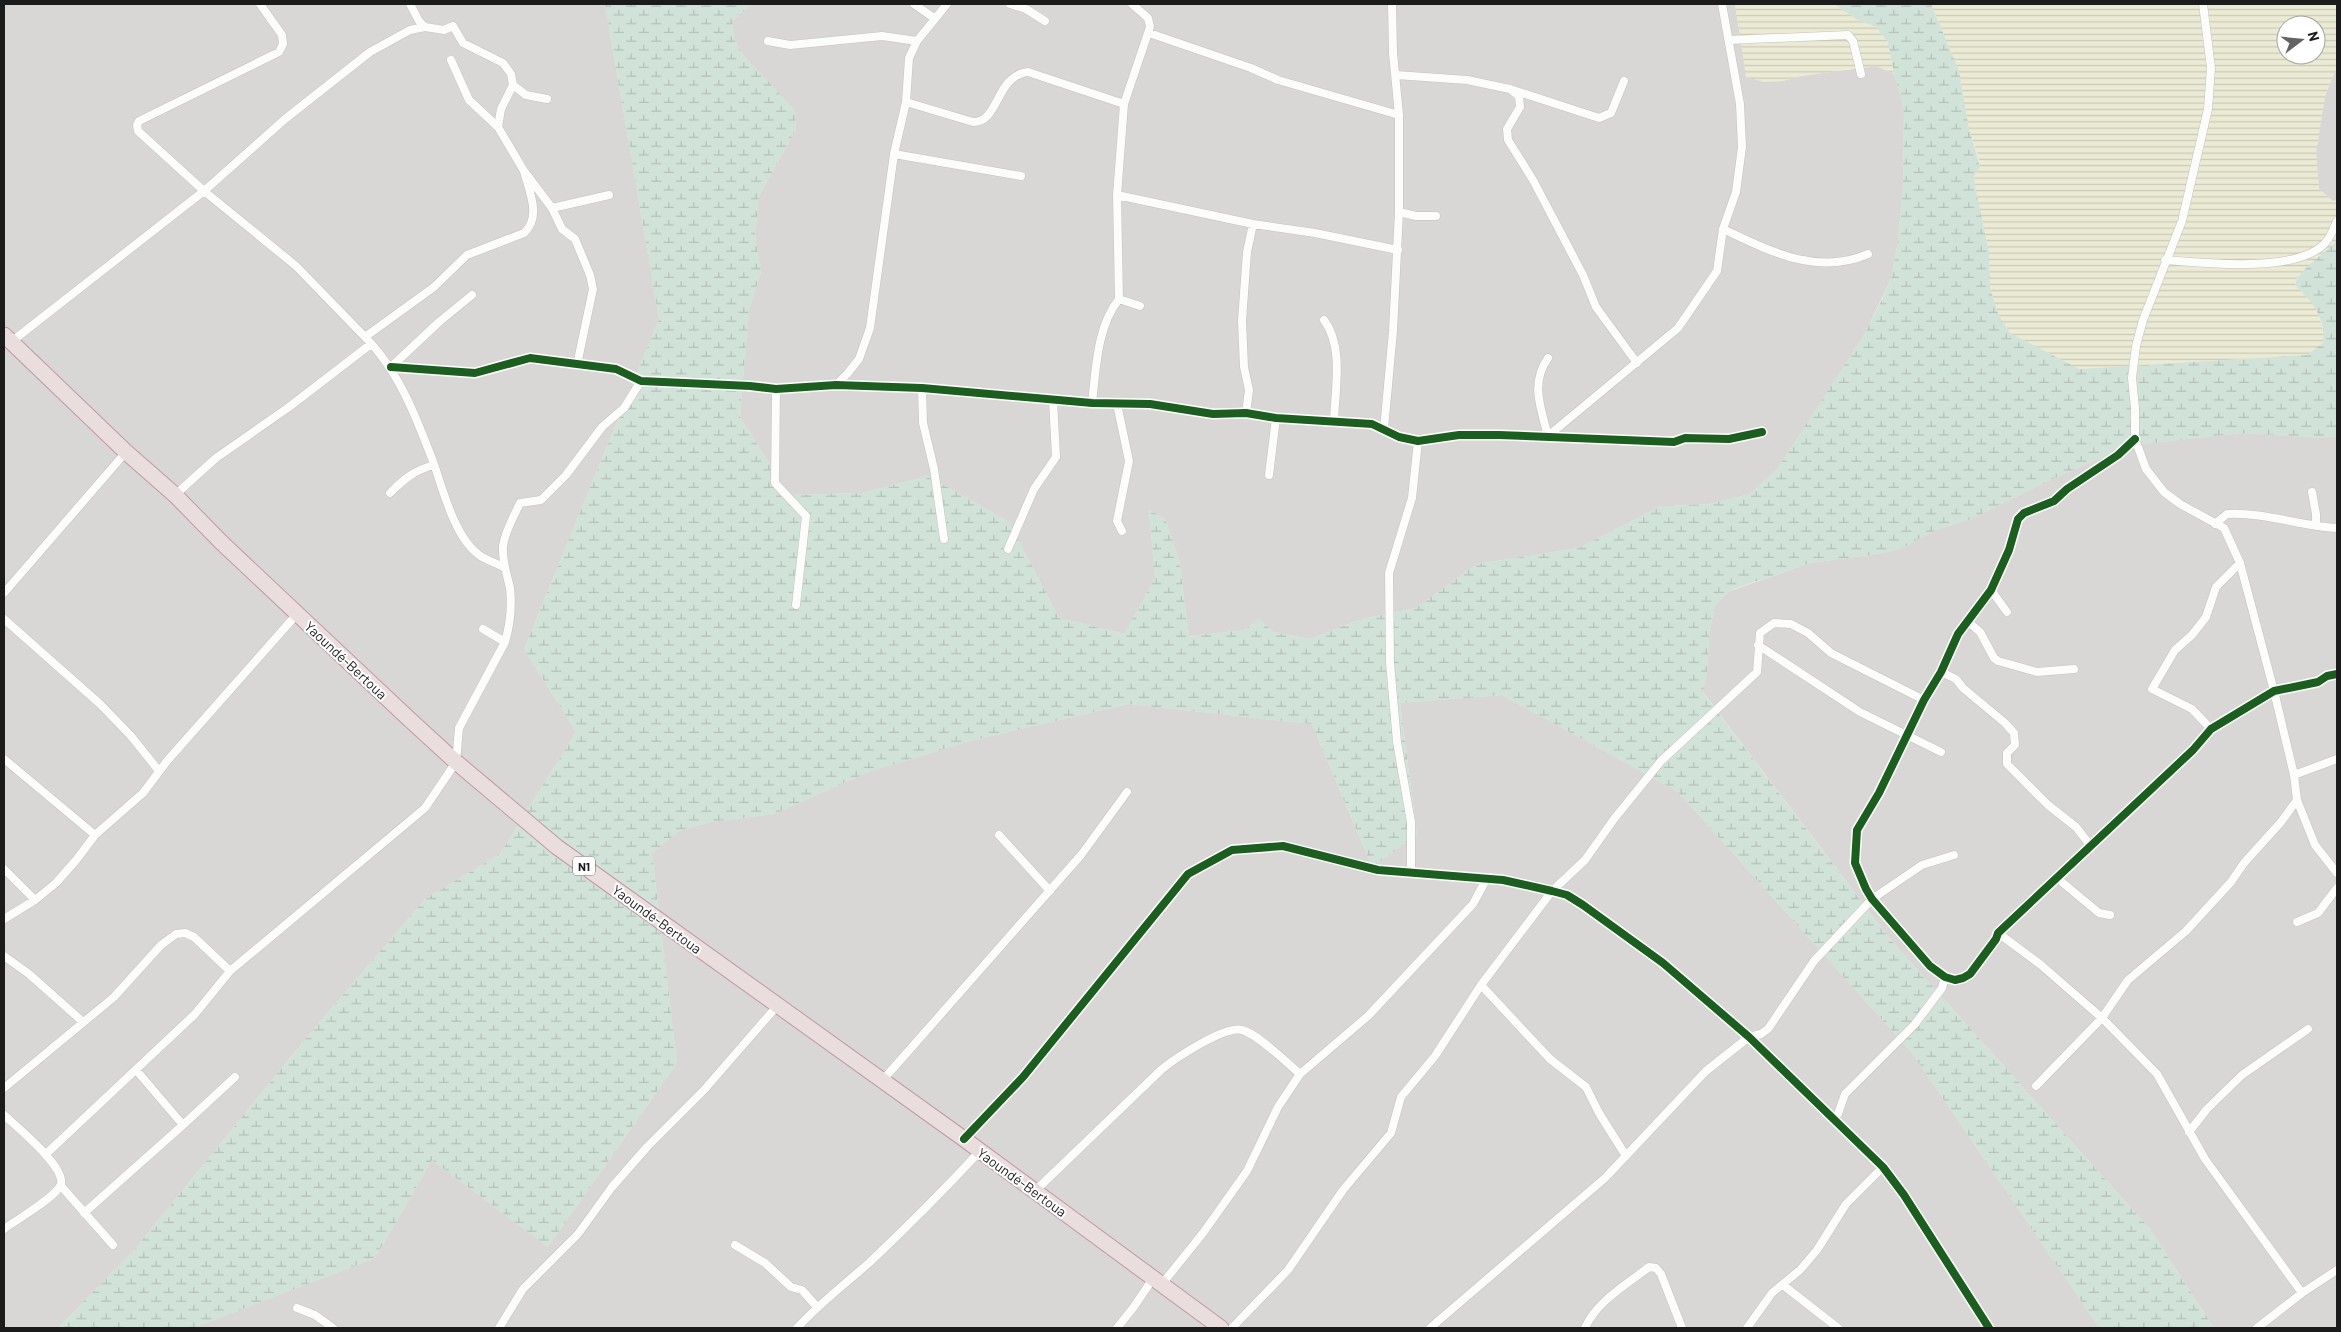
<svg xmlns="http://www.w3.org/2000/svg" width="2341" height="1332" font-family="Barlow,sans-serif">
<style>
.residential{fill:#d9d7d5}
.farmland{fill:url(#farmland-rules);fill-rule:evenodd}
.wetland{fill:url(#wetland-marsh)}
.lines{fill:none;stroke-linecap:round;stroke-linejoin:round}
.street-casing{stroke:#c2c2c0;stroke-width:9}
.highway-casing{stroke:#c199a4;stroke-width:17}
.street{stroke:#fcfcfb;stroke-width:8}
.highway{stroke:#e9ddde;stroke-width:15}
.cycleway-casing{stroke:#fff;stroke-width:11}
.cycleway{stroke:#1b5e20;stroke-width:8}
.labels{text-anchor:middle;dominant-baseline:central;stroke-width:4;stroke-linejoin:round;paint-order:stroke}
.shield{fill:#fff;stroke:#5f5f5f;stroke-width:1}
.shield-label{font-size:12px;font-weight:bold;fill:#1b1b1b}
.street-label{font-size:14px;fill:#1b1b1b;stroke:#fff}
</style>
<defs>
<pattern id="farmland-rules" width="6" height="5" patternUnits="userSpaceOnUse" patternTransform="scale(1.25)"><rect width="6" height="5" fill="#ebebd5"/><path d="M0 2.5h6" fill="none" stroke="#c9c9b6"/></pattern>
<pattern id="wetland-marsh" width="20" height="14" patternUnits="userSpaceOnUse" patternTransform="scale(1.25)"><rect width="20" height="14" fill="#d1e2d8"/><path d="M1 5h8M5 5V1M11 12h8M15 12V8" fill="none" stroke="#b3c1b9"/></pattern>
</defs>
<rect width="100%" height="100%" fill="#eae8e4"/>
<!-- residential -->
<path class="residential" d="M4,4H605L659,319L524,649L576,732L500,854L425,899L302,1043L135,1249L58,1328H4Z
M752,4H1735L1747,77L1783,81L1801,76L1876,66L1894,74L1904,109L1903,187L1898,241L1891,279L1865,333L1809,422L1777,469L1750,494L1709,504L1661,506L1579,548L1477,564L1416,608L1362,619L1310,639L1273,632L1259,619L1244,630L1189,636L1179,559L1165,519L1149,510L1155,578L1125,634L1059,618L1009,522L928,476L862,493L789,495L740,417L749,310L761,272L755,235L759,196L796,129L795,111L743,55L734,39L732,21Z
M2337,66V200L2333,201L2319,189L2316,152L2325,96Z
M2241,433L2323,438L2337,436V1328H2214L2150,1229L1890,939L1703,692L1708,665L1709,634L1713,615L1715,605L1728,592L1810,563L1884,553L1902,548L1936,530L1971,519L2048,481L2099,459L2118,447Z
M1502,695L1677,791L1912,1053L2094,1320L2101,1328H193L375,1258L432,1160L548,1247L677,1063L652,853L679,831L711,822L774,814L871,771L970,741L1128,704L1312,724L1372,867L1417,835L1400,703Z"/>
<!-- farmland -->
<path class="farmland" d="M1735,4H1834L1858,20L1876,27L1888,42L1894,74L1876,66L1801,76L1783,81L1764,82L1746,77Z
M1931,4H2337V66L2325,96L2316,152L2319,189L2333,201L2337,200V240L2327,252L2298,276L2295,285L2316,306L2324,334L2323,343L2307,355L2079,369L2010,333L1999,316L1990,288L1989,252L1975,186L1974,176L1980,167L1979,158L1969,129L1959,71ZM2286,25H2316V55H2286Z"/>
<!-- wetland -->
<path class="wetland" d="M605,4H752L732,21L734,39L743,55L795,110L796,129L759,196L755,235L761,272L749,310L740,417L789,495L862,493L928,476L1009,522L1059,618L1124,634L1155,578L1149,510L1165,519L1179,559L1189,636L1244,630L1259,619L1273,632L1310,639L1362,619L1416,608L1477,564L1579,548L1661,506L1709,504L1750,494L1777,469L1865,333L1883,298L1891,279L1898,241L1903,187L1904,109L1894,74L1888,42L1876,27L1858,20L1834,4H1931L1959,71L1969,129L1980,167L1974,176L1975,186L1989,252L1990,288L1999,316L2010,333L2079,369L2307,355L2323,343C2327,318 2311,301 2295,285C2301,266 2325,255 2337,240V436L2323,438L2241,433L2118,447L2099,459L2048,481L1971,519L1936,530L1902,548L1884,553L1810,563L1736,588L1728,592L1715,605L1709,634L1708,665L1703,693L1890,939L2150,1229L2214,1328H2101L2094,1320L1912,1053L1677,791L1502,695L1400,703L1417,835L1372,867L1312,724L1128,704L970,741L871,771L774,814L711,822L679,831L652,853L677,1063L548,1247L432,1160L375,1258L193,1328H58L135,1249L302,1043L425,899L500,854L576,732L524,649L659,319Z"/>
<g class="lines">
<defs>
<path id="street" d="M410,4L419,21L425,27
M914,4L934,18
M1010,4L1026,9L1045,21
M2203,4L2211,68L2208,109L2182,221L2143,320L2136,346L2132,378L2135,408V439L2146,469L2164,492L2180,504L2224,528L2240,563L2274,691L2294,775L2297,800L2315,845L2337,873
M1149,33L1251,68L1278,80L1399,115
M1729,40L1848,35L1853,41L1861,74
M768,41L790,45L882,36L917,41
M451,60L469,100L498,127L524,171L552,208L562,229L575,239L590,275L593,289L577,365
M1396,75L1467,80L1510,89L1599,118L1611,113L1624,81
M513,85L511,74L503,63L463,43L453,26L444,30L425,27L410,30L370,52L285,119L204,191L296,266L365,337L434,287L467,255L524,233C542,217 529,191 524,171
M1510,89L1519,96L1520,107L1507,129L1508,140L1533,180L1583,275L1596,307L1637,363
M906,102L973,122C1000,122 995,76 1028,72L1124,104
M498,127L501,109L513,85L526,95L547,99
M894,154L1021,176
M1117,195L1253,224L1315,233L1398,250
M552,208L609,195
M1399,212L1416,216H1436
M1723,229C1770,251 1816,276 1868,254
M2165,260C2203,263 2299,274 2326,242C2331,236 2334,228 2337,221
M1119,299L1140,306
M1324,320C1344,347 1335,389 1334,421
M365,337C399,371 417,419 434,464C443,490 455,538 479,555C486,560 496,563 503,567
M11,342L204,191L138,131L137,125L139,121L279,52L283,44L282,35L260,4
M391,367L475,373L530,358L616,369L641,381L750,386L776,389L836,385L922,388L1092,403L1150,404L1213,414L1246,413L1276,418L1372,424L1399,437L1418,441L1459,435H1499L1674,442L1685,438L1729,439L1762,432
M391,367L439,322L472,295
M836,385L847,374L859,359L870,328L894,154L906,102L909,58L917,41L947,4
M922,388L923,423L934,469L944,539
M776,389L775,483L806,516L796,605
M1092,403C1096,369 1097,326 1119,299L1117,195L1124,104L1150,27L1148,18L1132,4
M1117,404L1129,461L1117,521L1122,531
M1246,413L1249,390L1244,367L1242,321L1247,252L1253,224
M1384,429L1393,331L1399,212V115L1393,53L1392,4
M1548,436L1678,328L1717,271L1723,229L1736,192L1742,147L1740,104L1722,4
M1548,436C1541,409 1530,383 1548,358
M2135,439L2118,455L2067,489L2054,501L2024,513L2018,519L2009,550L1991,590L1958,634L1941,672L1924,700L1879,793L1857,830L1855,863L1866,889L1872,899L1930,966L1945,977L1955,980L1963,978L1970,974L1996,939L1998,933L2193,750L2211,729L2274,691L2318,682L2327,676L2337,674
M1269,475L1276,418
M2312,492L2316,514V526
M390,493C404,479 415,470 434,465
M175,495L216,458L289,407L371,344
M2215,524L2227,514C2264,512 2300,526 2337,528
M1008,549L1034,489L1056,457L1053,399
M1991,590L2007,612
M4,593L126,452
M4,619L100,704L131,736L159,771
M1967,621L1980,632L1994,658L1998,661L2037,672L2074,669
M483,629L505,642
M1758,645L1860,712L1941,752
M1941,672L1956,679L1963,688L2005,723L2014,733L2015,745L2007,753V764L2048,805L2076,827L2090,845
M2211,729L2192,709L2152,689L2175,650L2192,635L2206,617L2216,587L2240,563
M4,759L95,835
M2294,775L2337,759
M999,835L1050,891
M4,869L35,900
M1411,873V822L1397,742L1390,663L1389,573L1412,498L1418,441
M2057,878L2099,913L2110,915
M4,919L35,900L56,883L77,859L95,835L143,793L167,761L297,614
M2297,922L2318,913L2337,888
M1998,933L2041,965L2102,1018L2157,1074L2205,1159L2302,1293
M4,956L29,974L83,1022
M1481,985L1550,1059L1586,1087L1599,1113L1626,1156
M882,1081L1081,855L1127,792
M2036,1086L2102,1018L2128,980L2186,931L2231,882L2244,863L2281,822L2297,800
M4,1088L114,997L161,945L176,934L185,933L194,937L230,971
M4,1115C17,1127 65,1166 61,1184C57,1197 16,1220 4,1229
M1833,1118L1838,1114L1845,1094L1915,1024L1942,988L1945,977
M183,1125L235,1077
M2189,1132L2207,1109L2242,1075L2308,1029
M964,1139L1023,1077L1188,874L1232,850L1283,846L1378,870L1503,880L1552,891L1567,895L1583,905L1663,963L1749,1037L1883,1167L1904,1195L1989,1328
M46,1154L195,1014L230,971L425,808L456,762L459,728L505,642C510,625 512,606 510,588C507,574 502,562 503,546C505,531 514,516 520,503L541,500L566,475L602,427L624,408L641,381
M61,1186L113,1245
M1035,1191L1161,1070C1174,1059 1225,1025 1242,1030C1258,1034 1287,1063 1300,1074
M84,1213L183,1125L137,1071
M735,1245L765,1263L791,1287L802,1290L817,1307
M1162,1284L1203,1233L1247,1171L1278,1107L1300,1074L1368,1016L1473,904L1487,878
M1783,1285L1838,1328
M297,1308L315,1315L333,1328
M499,1328L523,1289L578,1234L612,1187L647,1147L704,1090L777,1006
M797,1328C819,1304 845,1284 870,1262C908,1226 945,1189 980,1151
M1117,1328L1133,1308L1154,1277
M1232,1328L1288,1270L1343,1190L1391,1133L1401,1097L1435,1056L1481,985L1552,891L1585,860L1614,819L1661,761L1757,672L1760,633L1774,623L1791,624L1808,633L1831,653L1924,700
M1430,1328L1605,1178L1706,1071L1749,1037L1761,1034L1768,1029L1814,961L1872,899L1922,865L1954,855
M1585,1328C1596,1302 1627,1284 1649,1267L1656,1268L1661,1274L1682,1328
M1747,1328L1772,1293L1800,1270L1817,1250L1846,1204L1883,1167
M2257,1328L2302,1293L2337,1270"/>
<path id="highway" d="M4,335L126,452L175,495L221,542L408,718L456,762L557,847L964,1139L1221,1328"/>
</defs>
<!-- street casing -->
<use href="#street" class="street-casing"/>
<!-- highway casing -->
<use href="#highway" class="highway-casing"/>
<!-- street -->
<use href="#street" class="street"/>
<!-- highway -->
<use href="#highway" class="highway"/>
<defs>
<path id="cycleway" d="M391,367L475,373L530,358L616,369L641,381L750,386L776,389L836,385L922,388L1092,403L1150,404L1213,414L1246,413L1276,418L1372,424L1399,437L1418,441L1459,435H1499L1674,442L1685,438L1729,439L1762,432
M2135,439L2118,455L2067,489L2054,501L2024,513L2018,519L2009,550L1991,590L1958,634L1941,672L1924,700L1879,793L1857,830L1855,863L1866,889L1872,899L1930,966L1945,977L1955,980L1963,978L1970,974L1996,939L1998,933L2193,750L2211,729L2274,691L2318,682L2327,676L2337,674
M964,1139L1023,1077L1188,874L1232,850L1283,846L1378,870L1503,880L1552,891L1567,895L1583,905L1663,963L1749,1037L1883,1167L1904,1195L1989,1328"/>
</defs>
<!-- cycleway casing -->
<use href="#cycleway" class="cycleway-casing"/>
<!-- cycleway -->
<use href="#cycleway" class="cycleway"/>
</g>
<g class="labels">
<!-- shield labels -->
<rect class="shield" x="573" y="856.5" width="22" height="19" rx="4"/>
<g class="shield-label">
<text x="584" y="866">N1</text>
</g>
<!-- street labels -->
<g class="street-label">
<text transform="translate(346 660) rotate(43)">Yaoundé-Bertoua</text>
<text transform="translate(657 919) rotate(36)">Yaoundé-Bertoua</text>
<text transform="translate(1022 1182) rotate(36)">Yaoundé-Bertoua</text>
</g>
</g>
<!-- border -->
<rect width="2341" height="1332" fill="none" stroke="#1b1b1b" stroke-width="10"/>
<!-- north arrow -->
<g transform="translate(2301 40) rotate(74)"><circle r="24" fill="#ffffff" stroke="#a4a4a4"/>
<path d="M0-4L9 19L0 12L-9 19Z" fill="#636361"/>
<text y="-8" font-size="14" font-weight="bold" text-anchor="middle" fill="#1b1b1b">N</text>
</g>
</svg>
